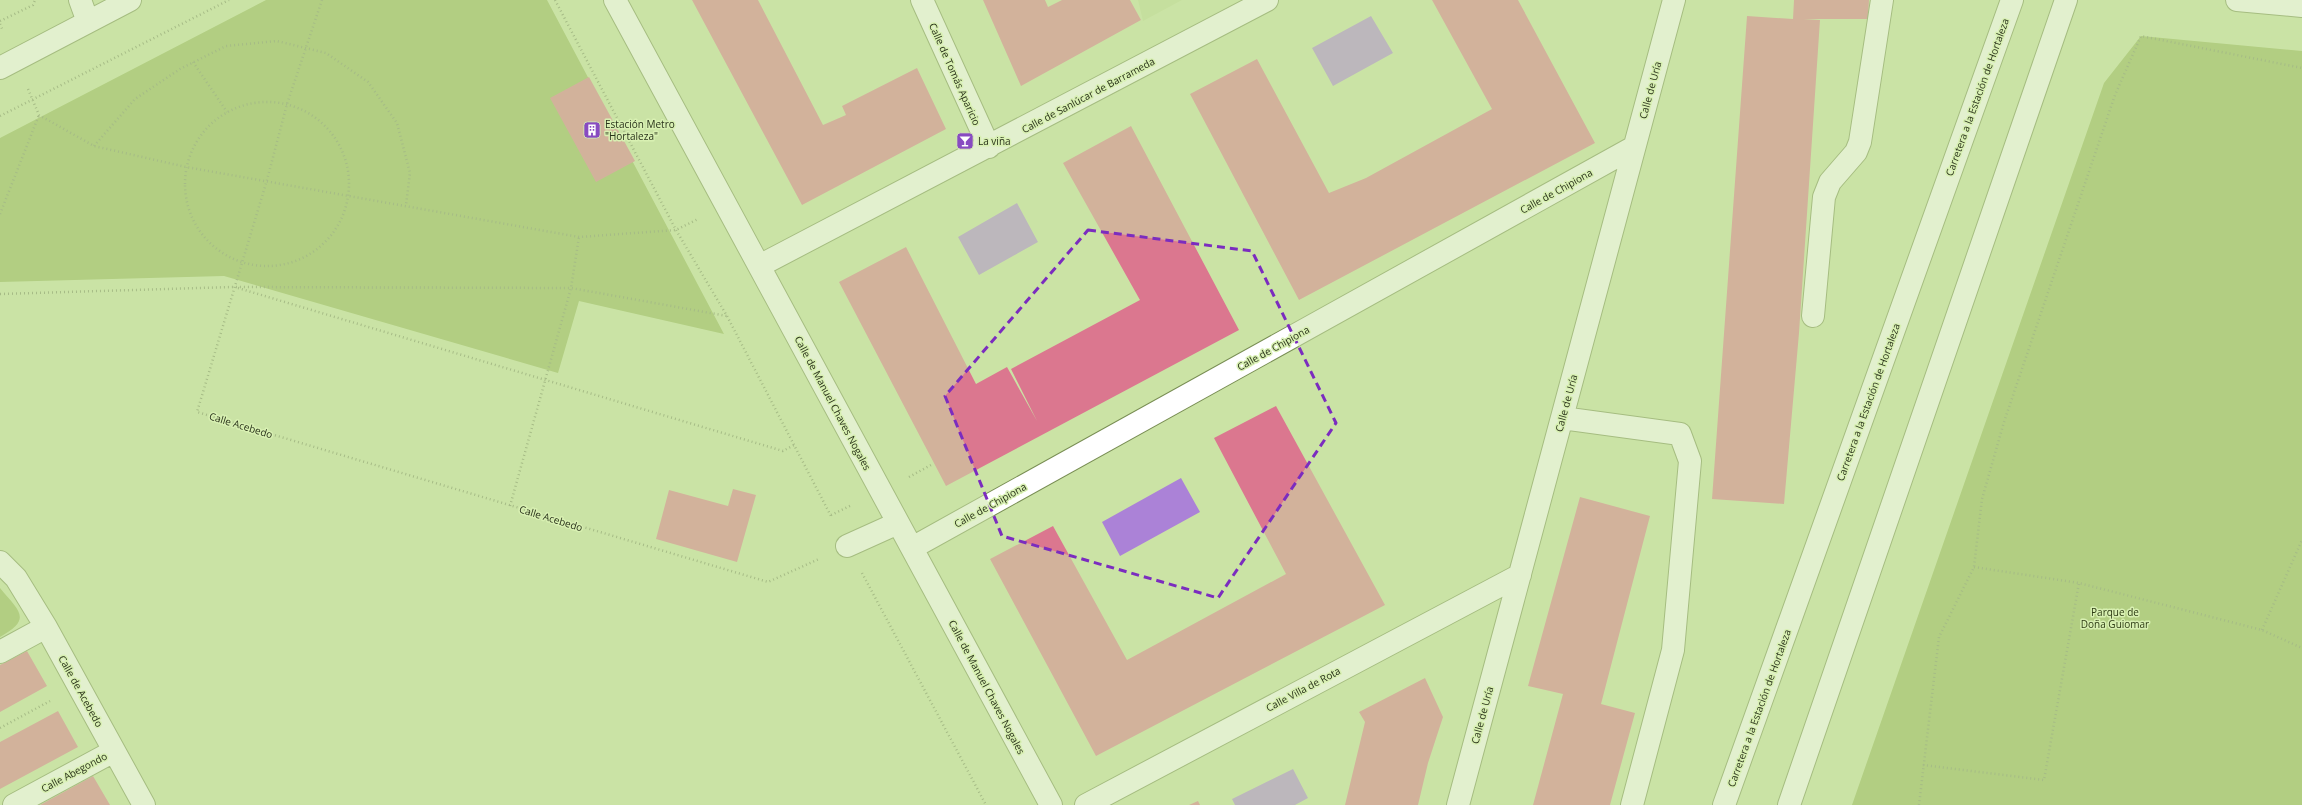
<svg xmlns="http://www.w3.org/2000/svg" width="2302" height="805" font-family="'Open Sans',sans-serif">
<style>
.built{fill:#bfd994}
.green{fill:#94b457}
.water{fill:#ab82d7}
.building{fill:#db778f}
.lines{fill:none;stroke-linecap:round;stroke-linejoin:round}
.minor-casing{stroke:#798e54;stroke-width:24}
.path{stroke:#7a8b60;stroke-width:2.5;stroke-dasharray:1 3;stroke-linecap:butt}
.minor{stroke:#fff;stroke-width:22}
.marked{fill:none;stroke:#7b2cbf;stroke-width:3;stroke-dasharray:8 5;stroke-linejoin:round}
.labels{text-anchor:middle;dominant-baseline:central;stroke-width:3;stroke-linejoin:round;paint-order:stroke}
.street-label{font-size:10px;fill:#29321a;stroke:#d8f0b2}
.poi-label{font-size:10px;fill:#29321a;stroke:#d8f0b2;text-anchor:start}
.park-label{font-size:10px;fill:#2f3d15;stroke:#d8f0b2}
</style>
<rect width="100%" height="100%" fill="#cbe3a5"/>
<!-- built -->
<path class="built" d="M1138,0H1182L1143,21Z"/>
<!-- green -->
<path class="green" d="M266,0H547L724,334L579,301L558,373L224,276L0,282V138Z
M2141,36L2302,51V805H1852L2104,83Z
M0,588C19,611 33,619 0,637Z"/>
<!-- water -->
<path class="water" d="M1371,16L1393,53L1333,86L1312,48Z
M1017,203L1038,242L979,275L958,237Z
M1181,478L1200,512L1120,556L1102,522Z
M1293,769L1308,798L1295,805H1235L1232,799Z"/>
<!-- building -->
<path class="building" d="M692,0H758L823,125L846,115L842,106L917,68L946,129L802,205Z
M983,0H1045L1048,7L1062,0H1130L1141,20L1021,86Z
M1432,0H1518L1595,143L1299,300L1190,94L1257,59L1329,193L1366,178L1492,109Z
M1794,0H1869L1868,19H1804L1820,20L1799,333L1784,504L1712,499L1747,16L1793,19Z
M589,77L635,161L596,182L550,98Z
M1131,126L1239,330L946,486L839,282L906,247L976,384L1007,367L1037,421L1011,369L1140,300L1063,163Z
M1276,406L1385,605L1096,756L990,559L1053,526L1127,660L1286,574L1214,438Z
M733,489L756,495L737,562L656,539L669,490L728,506Z
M1580,497L1650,516L1601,704L1635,713L1610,805H1533L1563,694L1528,686Z
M27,651L47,686L0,712V665Z
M1425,678L1443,717L1428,763L1418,805H1345L1365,722L1359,712Z
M58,711L78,747L0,789V742Z
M93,776L110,805H40Z
M1198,801L1200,805H1189Z"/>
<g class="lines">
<defs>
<path id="minor" d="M80,0L88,22
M615,0L1051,805
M922,0L989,147
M2237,0L2302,6
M0,68L130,0
M759,266L1267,0
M1813,316L1824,197L1830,182L1856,152L1860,142L1882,0
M1562,418L1680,434L1690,461L1673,650L1632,805
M847,546L898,523
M912,548L1634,147
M0,562L16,578L46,627L144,805
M0,652L46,627
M14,805L114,751
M1086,805L1520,575
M1458,805L1674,0
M1724,805L2012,0
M1789,805L2066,0"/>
</defs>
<!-- minor casing -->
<use href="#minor" class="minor-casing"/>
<!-- path -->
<path class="path" d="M322,0L287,104L267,180L197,412L768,582L819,559
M555,0L676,230L727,316L832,518
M0,21L33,5L35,0
M0,24L3,31
M193,62L227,112
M28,89L39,115L94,146L186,167L579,237L676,230L698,219
M185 184a82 82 0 1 1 164 0a82 82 0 1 1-164 0Z
M0,116L229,0
M94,146L135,99L180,69L226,46L277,41L326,53L368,82L397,123L410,173L406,205
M0,214L39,115
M238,288L783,451L794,445
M0,294L233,287L571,288L727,316
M909,477L931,465
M510,506L571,288L579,237
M831,515L852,505
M1974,567L2079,583L2262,630L2302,648
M862,573L986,805
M2262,630L2302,540
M0,728L50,701
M1923,765L2044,780L2079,583
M1919,805L1939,637L1974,567L1982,499L2004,422L2115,95L2141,36L2302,68"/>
<!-- minor -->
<use href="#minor" class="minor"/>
</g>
<!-- marked area -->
<path d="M0 0H2302V805H0ZM1088,230L1252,251L1336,423L1218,598L1002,536L945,396Z" fill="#cbe3a5" fill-opacity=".55" fill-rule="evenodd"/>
<path class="marked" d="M1088,230L1252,251L1336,423L1218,598L1002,536L945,396Z"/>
<!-- icons -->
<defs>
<symbol id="building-square" viewBox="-11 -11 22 22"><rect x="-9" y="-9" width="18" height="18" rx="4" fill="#884bc1" stroke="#d8f0b2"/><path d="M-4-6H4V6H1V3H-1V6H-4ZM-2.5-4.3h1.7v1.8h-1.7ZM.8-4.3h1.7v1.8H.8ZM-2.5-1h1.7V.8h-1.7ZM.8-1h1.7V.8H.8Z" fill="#fff"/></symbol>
<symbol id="bar-square" viewBox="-11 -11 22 22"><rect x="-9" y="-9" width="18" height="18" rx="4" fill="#884bc1" stroke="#d8f0b2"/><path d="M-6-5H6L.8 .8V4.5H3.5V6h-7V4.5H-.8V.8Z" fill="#fff"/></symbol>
</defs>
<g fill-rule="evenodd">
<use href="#building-square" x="582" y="120" width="20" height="20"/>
<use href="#bar-square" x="955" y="131" width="20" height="20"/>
</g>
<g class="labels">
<!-- street labels -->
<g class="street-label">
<text transform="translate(955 74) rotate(66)">Calle de Tomás Aparicio</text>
<text transform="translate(1650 90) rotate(-75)">Calle de Uría</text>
<text transform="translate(1088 95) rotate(-28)">Calle de Sanlúcar de Barrameda</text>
<text transform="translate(1977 97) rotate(-70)">Carretera a la Estación de Hortaleza</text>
<text transform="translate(1556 191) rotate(-29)">Calle de Chipiona</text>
<text transform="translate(1273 348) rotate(-29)">Calle de Chipiona</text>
<text transform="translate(1868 402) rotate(-70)">Carretera a la Estación de Hortaleza</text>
<text transform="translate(833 403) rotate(62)">Calle de Manuel Chaves Nogales</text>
<text transform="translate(1566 403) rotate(-75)">Calle de Uría</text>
<text transform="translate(241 425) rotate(17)">Calle Acebedo</text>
<text transform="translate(990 505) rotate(-29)">Calle de Chipiona</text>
<text transform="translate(551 518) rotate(17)">Calle Acebedo</text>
<text transform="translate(987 687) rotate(62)">Calle de Manuel Chaves Nogales</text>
<text transform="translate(1303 689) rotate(-28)">Calle Villa de Rota</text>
<text transform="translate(81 691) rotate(61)">Calle de Acebedo</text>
<text transform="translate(1759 708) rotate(-70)">Carretera a la Estación de Hortaleza</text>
<text transform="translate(1482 715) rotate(-75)">Calle de Uría</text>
<text transform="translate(74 772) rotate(-28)">Calle Abegondo</text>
</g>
<!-- poi labels -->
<g class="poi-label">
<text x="605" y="124">Estación Metro<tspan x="605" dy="12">"Hortaleza"</tspan></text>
<text x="978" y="141">La viña</text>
</g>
<!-- park labels -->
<g class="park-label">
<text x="2115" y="612">Parque de<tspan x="2115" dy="12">Doña Guiomar</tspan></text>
</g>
</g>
</svg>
